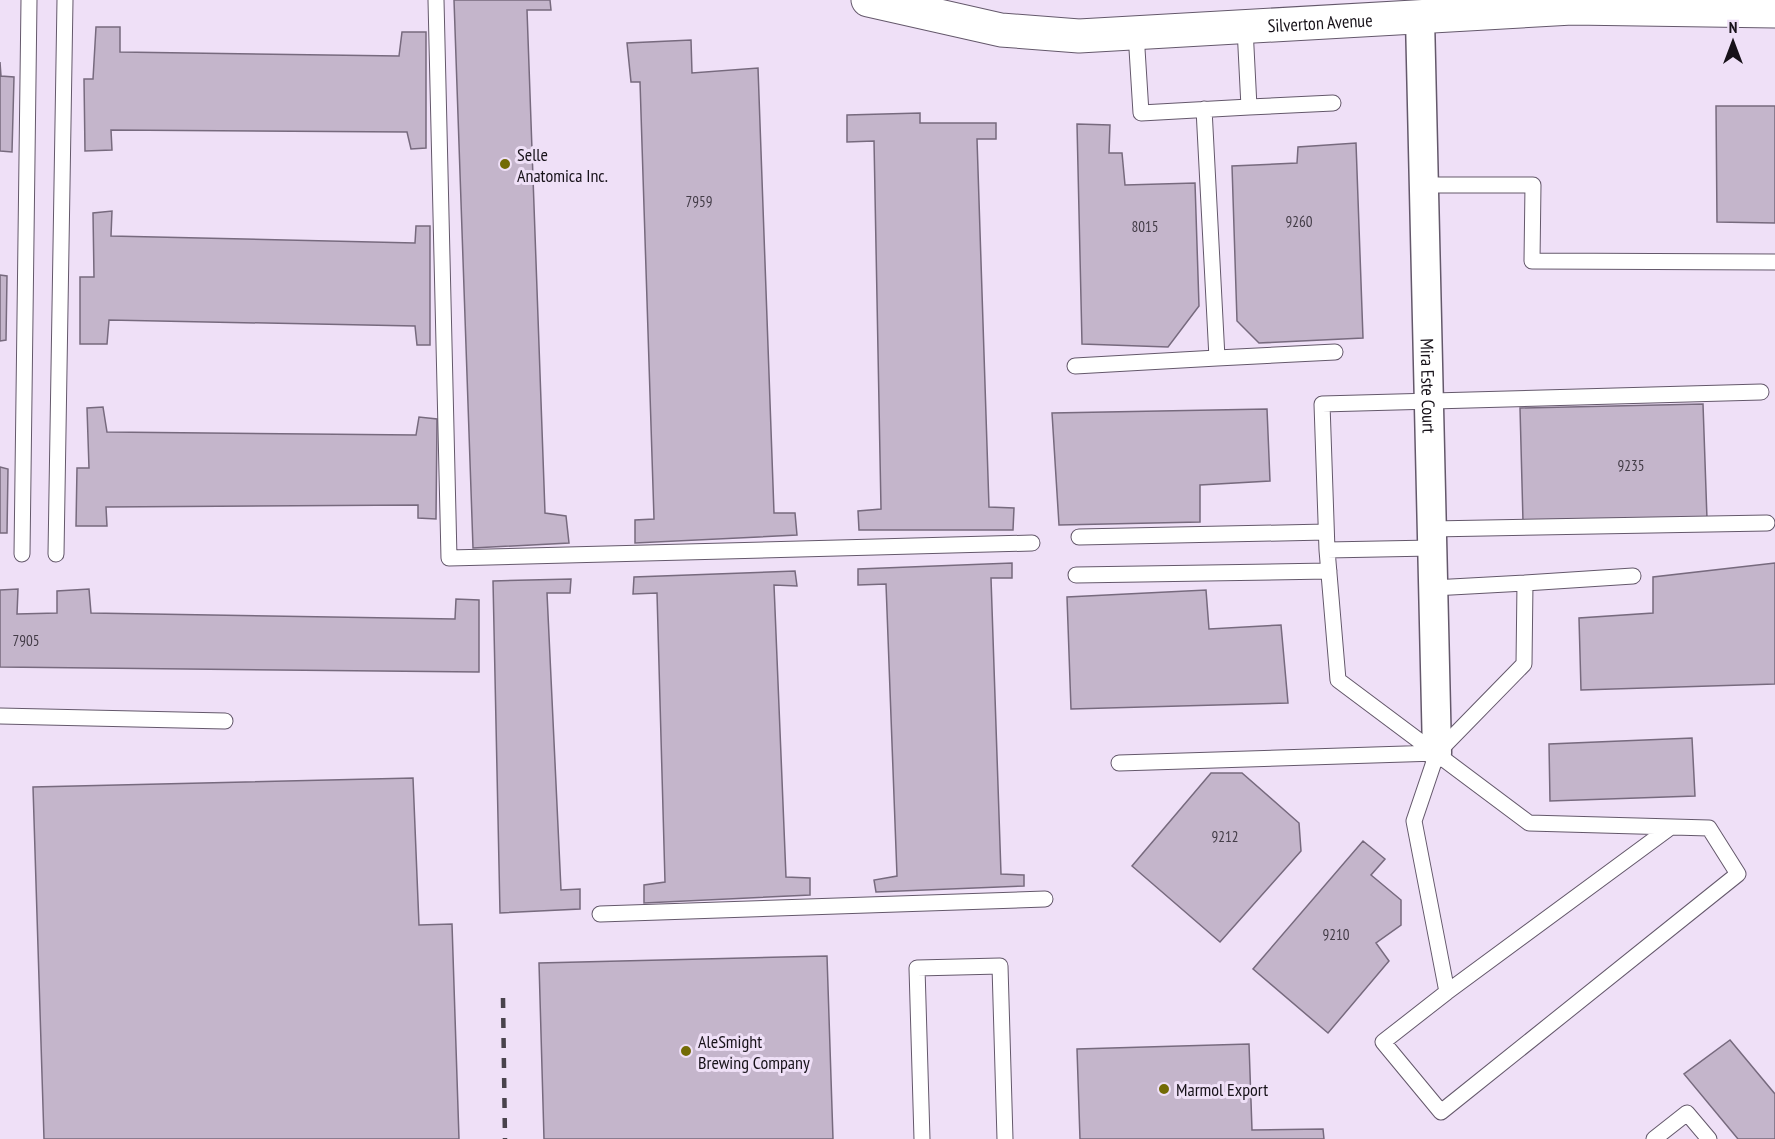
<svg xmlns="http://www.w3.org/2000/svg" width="1775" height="1139" font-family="'PT Sans Narrow',sans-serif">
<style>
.building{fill:#c4b5cb;stroke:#776a7e;stroke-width:1.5}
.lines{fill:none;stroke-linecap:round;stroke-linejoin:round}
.service-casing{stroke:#64586b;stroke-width:17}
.minor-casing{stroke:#64586b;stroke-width:31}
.tertiary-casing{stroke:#64586b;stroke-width:35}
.service{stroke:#fff;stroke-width:15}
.minor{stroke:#fff;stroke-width:28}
.tertiary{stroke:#fff;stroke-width:33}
.rail{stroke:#49424c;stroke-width:4.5;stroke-dasharray:10 10;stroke-linecap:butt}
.poi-dot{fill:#736b06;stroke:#efe0f7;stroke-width:2}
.labels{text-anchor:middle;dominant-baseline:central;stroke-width:6;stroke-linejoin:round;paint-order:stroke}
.number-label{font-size:15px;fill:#423b46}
.street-label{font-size:18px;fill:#171219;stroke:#efe0f7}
.poi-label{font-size:18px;fill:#171219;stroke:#efe0f7;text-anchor:start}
</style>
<rect width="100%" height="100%" fill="#efe0f7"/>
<!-- building -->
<path class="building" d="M454,0H550L551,10H527L545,513L566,516L569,543L473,548Z
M96,27H120V52L399,56L402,32H426V148L411,149L407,132L111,130L112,150L85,151L84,79H93Z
M691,40L692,73L758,68L774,513H795L797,535L635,543V520L654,519L640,82H631L627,43Z
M0,62L1,76L14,77L12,152L0,151Z
M1716,106H1775V223L1717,222Z
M920,113V123H996V139H977L989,507L1014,508L1013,530H859L858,511L881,509L874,141L847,142V115Z
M1077,124L1110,125L1109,153H1122L1125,185L1195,183L1199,306L1168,347L1082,344Z
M1356,143L1363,338L1259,343L1237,321L1232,166L1297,163L1298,147Z
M112,211L111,236L415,243L416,226H430V345H417L415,326L109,320L107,344H80V277H94L93,213Z
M0,275L7,276L6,340L0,341Z
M1703,404L1707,519L1523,522L1520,408Z
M103,407L107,432L416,435L419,417L437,419L436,519L418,518V505L106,507L107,526H76L77,468H89L87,408Z
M1267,409L1270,481L1200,485V522L1059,525L1052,413Z
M0,467L8,469L7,533H0Z
M1012,563V578H991L1001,874L1024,875V886L876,892L874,880L897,876L886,584L858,585V569Z
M1775,563V684L1581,690L1579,618L1653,613V577Z
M795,571L797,586L774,585L786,877L810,878V895L644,903V885L665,882L657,593L633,594L634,577Z
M571,579L570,593H547L561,890L580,889V909L500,913L493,581Z
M18,589L17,614L57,613V591L89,589L91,613L455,619L456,599L479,600V672L0,667V590Z
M1206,590L1209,629L1281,625L1288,703L1071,709L1067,597Z
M1692,738L1695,796L1550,801L1549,744Z
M1211,773H1242L1299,823L1301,851L1220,942L1132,866Z
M413,778L419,925L452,924L459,1139H44L33,787Z
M1363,841L1385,859L1371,875L1401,900V925L1376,943L1389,961L1328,1033L1253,969Z
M827,956L833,1139H544L539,963Z
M1730,1040L1775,1094V1139H1738L1684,1074Z
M1249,1044L1252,1130L1323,1129L1324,1139H1080L1077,1049Z"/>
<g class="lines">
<defs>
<path id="service" d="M436,0L449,558L1032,543
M1136,33L1141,113L1249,107L1245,28
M1249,107L1333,103
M1204,109L1217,358L1335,352
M1424,185H1533L1532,261L1775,262
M1075,366L1217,358
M1432,529L1767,523
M1079,537L1326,532
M1327,550L1432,548
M22,554L29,0
M56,554L65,0
M1076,575L1329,571
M1525,583L1633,576
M1433,588L1525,583L1524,664L1437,753L1414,821L1447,992
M0,716L225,721
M1119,763L1437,753
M1671,827L1447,992L1383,1042L1441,1112L1738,874L1709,828L1529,823L1338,680L1327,550L1322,404L1761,392
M600,914L1045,899
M922,1139L917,968L1000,966L1005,1139
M1654,1139L1687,1113L1709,1139"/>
<g id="minor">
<path id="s1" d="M1420,18L1437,753"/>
</g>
<g id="tertiary">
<path id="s2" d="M868,0L1001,30L1079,36L1572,8L1775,11"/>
</g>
</defs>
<!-- service casing -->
<use href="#service" class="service-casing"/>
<!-- minor casing -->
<use href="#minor" class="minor-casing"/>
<!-- tertiary casing -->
<use href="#tertiary" class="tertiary-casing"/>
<!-- service -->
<use href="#service" class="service"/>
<!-- minor -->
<use href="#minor" class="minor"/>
<!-- tertiary -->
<use href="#tertiary" class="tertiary"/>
<!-- rail -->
<path class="rail" d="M503,998L505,1139"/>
</g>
<!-- markers -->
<g class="poi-dot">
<circle cx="505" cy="164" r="6"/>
<circle cx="686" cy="1051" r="6"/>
<circle cx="1164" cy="1089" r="6"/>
</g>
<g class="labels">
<!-- number labels -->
<g class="number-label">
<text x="699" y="201">7959</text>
<text x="1299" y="221">9260</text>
<text x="1145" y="226">8015</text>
<text x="1631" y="465">9235</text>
<text x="26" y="640">7905</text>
<text x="1225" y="836">9212</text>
<text x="1336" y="934">9210</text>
</g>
<!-- street labels -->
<g class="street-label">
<text stroke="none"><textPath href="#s2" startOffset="456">Silverton Avenue</textPath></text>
<text stroke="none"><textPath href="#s1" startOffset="368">Mira Este Court</textPath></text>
</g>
<!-- poi labels -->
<g class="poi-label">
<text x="517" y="154">Selle<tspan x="517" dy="21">Anatomica Inc.</tspan></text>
<text x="698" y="1041">AleSmight<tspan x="698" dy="21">Brewing Company</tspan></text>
<text x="1176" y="1089">Marmol Export</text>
</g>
</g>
<!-- north arrow -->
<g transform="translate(1733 42)" stroke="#efe0f7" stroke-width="4.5" paint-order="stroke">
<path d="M0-4.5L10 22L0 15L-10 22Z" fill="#171219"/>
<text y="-9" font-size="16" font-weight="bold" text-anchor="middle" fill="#171219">N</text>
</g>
</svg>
